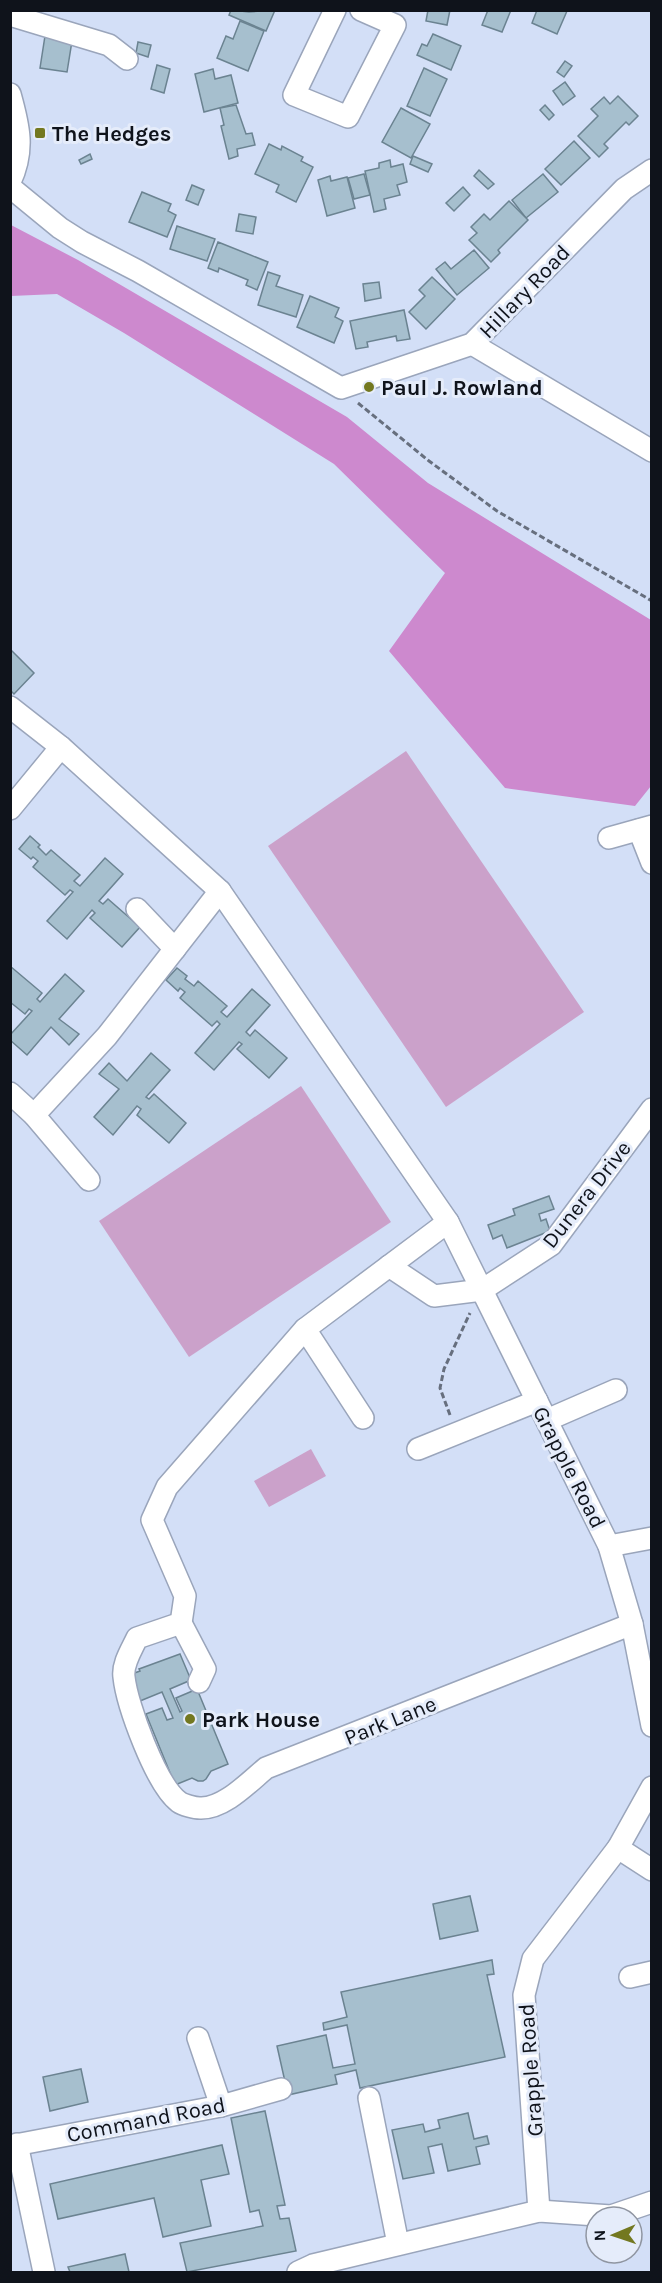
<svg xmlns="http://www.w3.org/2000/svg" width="662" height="2283" font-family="Karla,sans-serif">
<rect width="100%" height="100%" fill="#d3dff7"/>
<!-- green -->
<g fill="#cba1ca">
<path d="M406 751 584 1012 446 1107 268 846Z"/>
<path d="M301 1086 391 1222 189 1357 99 1221Z"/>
<path d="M311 1449 326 1476 269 1507 254 1481Z"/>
</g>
<!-- forest -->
<path fill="#cd89ce" d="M11 225 78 260 347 417 428 483 651 620V786L635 806 505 788 389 651 445 573 334 464 124 333 57 294 11 296Z"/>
<!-- building -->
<g fill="#a6bfce" stroke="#6b8391" stroke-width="1.5">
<path d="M231 10 249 12 275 10 266 31 229 15Z"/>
<path d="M428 10H450L447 25 426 21Z"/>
<path d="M488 10H511L502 32 482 25Z"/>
<path d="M537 10 567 11 557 34 532 23Z"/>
<path d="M240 21 264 31 248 71 217 58 226 36 233 39Z"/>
<path d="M433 34 461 46 451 70 417 55 422 44 427 46Z"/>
<path d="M45 36 72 41 67 72 40 68Z"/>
<path d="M138 42 151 45 148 57 136 53Z"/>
<path d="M565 61 572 66 564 77 557 72Z"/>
<path d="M157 65 170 69 164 93 151 89Z"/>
<path d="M424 68 447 79 430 116 407 106Z"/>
<path d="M213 69 215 79 231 75 238 103 204 112 195 74Z"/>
<path d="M565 82 575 96 563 105 553 91Z"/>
<path d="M618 96 638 116 629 125 626 122 604 144 608 148 599 157 578 136 598 116 591 109 604 97 610 104Z"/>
<path d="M236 105 246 134 252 133 255 145 237 149 238 156 229 159 221 126 224 125 220 108Z"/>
<path d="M545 105 554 115 549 120 540 110Z"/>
<path d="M401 108 430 124 411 158 382 142Z"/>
<path d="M574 141 590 158 561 185 545 169Z"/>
<path d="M269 144 281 150 282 146 303 157 301 161 313 167 296 202 276 192 279 185 255 174Z"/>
<path d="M90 154 92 159 81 164 79 160Z"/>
<path d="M413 156 432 164 428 172 410 164Z"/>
<path d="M390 160 391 167 403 164 407 182 397 185 400 195 384 199 386 209 374 212 365 171 379 168V163Z"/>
<path d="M479 170 494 184 488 189 474 176Z"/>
<path d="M364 174 370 195 354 199 348 178Z"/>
<path d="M543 174 558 192 526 218 512 200Z"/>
<path d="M330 176 331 181 347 177 355 208 327 216 318 180Z"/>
<path d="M192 185 204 190 198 205 186 200Z"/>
<path d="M463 187 470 195 454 211 446 203Z"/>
<path d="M142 192 171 204 168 211 176 215 167 237 129 222Z"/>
<path d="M509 201 528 220 498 250 500 253 491 262 469 240 477 233 471 227 484 214 490 220Z"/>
<path d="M239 214 256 217 253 234 236 231Z"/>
<path d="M177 226 215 239 207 261 170 249Z"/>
<path d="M218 242 268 262 257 290 246 285 248 280 219 268 218 272 208 268Z"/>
<path d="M474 250 489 268 457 295 436 269 445 262 451 269Z"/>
<path d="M268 272 280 276 276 286 303 295 296 317 258 305Z"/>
<path d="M432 277 455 299 426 329 409 312 425 296 419 290Z"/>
<path d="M379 282 381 298 365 301 363 284Z"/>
<path d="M310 296 339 308 335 317 343 321 334 343 297 327Z"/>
<path d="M404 310 410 339 397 341 396 336 367 342 368 347 356 349 350 321Z"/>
<path d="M10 649 34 673 14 694 10 690Z"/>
<path d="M30 836 40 845 38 847 46 855 51 850 80 875 74 881 80 886 105 858 123 874 99 901 103 904 108 899 140 927 122 947 90 918 95 913 92 910 67 939 47 921 73 892 70 890 65 895 33 867 38 861 33 857 31 859 19 849Z"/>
<path d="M10 966 42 993 37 999 40 1002 65 974 84 991 59 1019 79 1034 69 1045 51 1027 27 1055 10 1040V1035L32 1011 29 1009 25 1014 10 1002Z"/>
<path d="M177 968 187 976 185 979 194 986 198 981 227 1006 221 1012 227 1017 252 989 270 1005 246 1032 250 1036 255 1030 287 1058 269 1078 237 1049 242 1044 239 1042 214 1070 195 1053 220 1024 217 1021 212 1026 180 998 185 992 180 988 178 991 166 980Z"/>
<path d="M151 1053 170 1070 146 1097 149 1099 154 1094 186 1123 169 1143 137 1115 141 1109 137 1106 113 1135 94 1117 119 1089 99 1074 109 1063 127 1081Z"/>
<path d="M549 1196 554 1209 539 1214 541 1221 546 1219 550 1231 507 1248 502 1235 493 1239 488 1225 515 1215 513 1209Z"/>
<path d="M180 1654 191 1680 170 1689 180 1712 182 1711 176 1698 197 1689 228 1764 211 1771 206 1779 203 1781H198L192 1778 175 1785 146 1714 162 1708 167 1720 173 1718 162 1692 140 1701 129 1675 140 1671 139 1669Z"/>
<path d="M470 1896 478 1931 440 1939 433 1904Z"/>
<path d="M492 1960 494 1974 487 1975 505 2057 360 2088 356 2070 335 2075 337 2084 288 2095 277 2046 326 2035 333 2068 355 2064 347 2025 324 2030 323 2023 347 2017 341 1992Z"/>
<path d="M81 2069 88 2102 50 2111 43 2077Z"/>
<path d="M265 2111 285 2205 277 2206 280 2219 289 2218 296 2251 187 2272 180 2243 263 2226 259 2210 250 2212 231 2118Z"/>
<path d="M468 2113 474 2139 487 2136 489 2144 476 2147 480 2164 448 2171 442 2144 428 2147 434 2173 403 2179 392 2130 423 2124 425 2132 440 2128 438 2120Z"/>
<path d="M222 2145 229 2174 201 2180 211 2226 163 2237 154 2198 58 2219 50 2184Z"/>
<path d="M125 2254 129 2272H70L68 2267Z"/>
</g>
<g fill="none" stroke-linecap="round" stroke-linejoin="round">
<defs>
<g id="minor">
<path d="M335 10 294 95 348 117 395 25 361 10"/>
<path d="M13 16 109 45 127 59"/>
<path d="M10 94C19 126 25 150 10 182"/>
<path d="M10 187 60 228 82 242 138 271 341 388 472 344 624 189 652 170"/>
<path d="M472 344 652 451"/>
<path d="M10 707 61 747 220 891 448 1222 609 1546 632 1624 652 1726"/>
<path d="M10 809 61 747"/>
<path d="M639 830 652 863"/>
<path d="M609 838 652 826"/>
<path d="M137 909 175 949"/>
<path d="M10 1093 34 1115 89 1180"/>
<path d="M34 1115 107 1036 220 891"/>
<path d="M448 1222 305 1329 167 1487 152 1520 185 1596 181 1623 137 1638C132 1649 122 1664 124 1677 127 1705 156 1785 179 1802 183 1805 195 1808 200 1808 224 1809 249 1782 266 1768L632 1624"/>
<path d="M389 1266 434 1296 482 1290 551 1245 652 1109"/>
<path d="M305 1329 363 1418"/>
<path d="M547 1420 616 1390"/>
<path d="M418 1449 537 1401"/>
<path d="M609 1546 652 1538"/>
<path d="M181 1623 205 1669 199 1682"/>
<path d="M618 1848 652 1870"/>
<path d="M630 1977 652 1972"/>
<path d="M198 2038 221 2106"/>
<path d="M369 2098 398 2244"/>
<path d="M17 2144 44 2272"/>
<path d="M10 2146 221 2106 281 2089"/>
<path d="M539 2211 524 1995 533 1959 618 1848 652 1787"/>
<path d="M298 2272 313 2265 539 2211 611 2216 652 2202"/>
</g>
</defs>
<!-- minor casing -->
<use href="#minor" stroke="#9aa5bb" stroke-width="24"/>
<!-- path -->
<g stroke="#676f7e" stroke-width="3" stroke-dasharray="6 3" stroke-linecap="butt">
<path d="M358 403 429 461 497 511 652 601"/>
<path d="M450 1415 440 1388 444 1369 470 1313"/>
</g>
<!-- minor -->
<use href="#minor" stroke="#fff" stroke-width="21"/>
</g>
<!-- markers -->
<g fill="#737820" stroke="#e5ecfa" stroke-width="2">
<rect x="34" y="127" width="12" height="12" rx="3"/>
<circle cx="369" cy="387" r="6"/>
<circle cx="190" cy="1719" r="6"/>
</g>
<g text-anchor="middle" stroke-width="6" stroke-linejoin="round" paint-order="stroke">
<!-- poi labels -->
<g font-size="22" font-weight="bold" fill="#0f131b" stroke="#e5ecfa" text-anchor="start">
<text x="52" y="141">The Hedges</text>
<text x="381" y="395">Paul J. Rowland</text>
<text x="202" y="1727">Park House</text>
</g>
<!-- street labels -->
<g font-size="22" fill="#0f131b" stroke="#e5ecfa">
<text transform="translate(524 291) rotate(-46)" y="8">Hillary Road</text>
<text transform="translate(586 1194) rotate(-52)" y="8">Dunera Drive</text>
<text transform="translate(570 1467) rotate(63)" y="8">Grapple Road</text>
<text transform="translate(390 1720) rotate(-22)" y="8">Park Lane</text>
<text transform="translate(530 2070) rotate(-94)" y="8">Grapple Road</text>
<text transform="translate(146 2119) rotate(-11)" y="8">Command Road</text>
</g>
</g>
<!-- border -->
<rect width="662" height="2283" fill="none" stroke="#0f131b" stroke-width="24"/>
<!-- north arrow -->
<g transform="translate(614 2235) rotate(268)"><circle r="28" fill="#e5ecfa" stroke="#8f95a1" stroke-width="1.5"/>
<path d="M0-4.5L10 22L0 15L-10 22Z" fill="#737820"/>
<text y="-9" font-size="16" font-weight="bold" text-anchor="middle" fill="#0f131b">N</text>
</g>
</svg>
